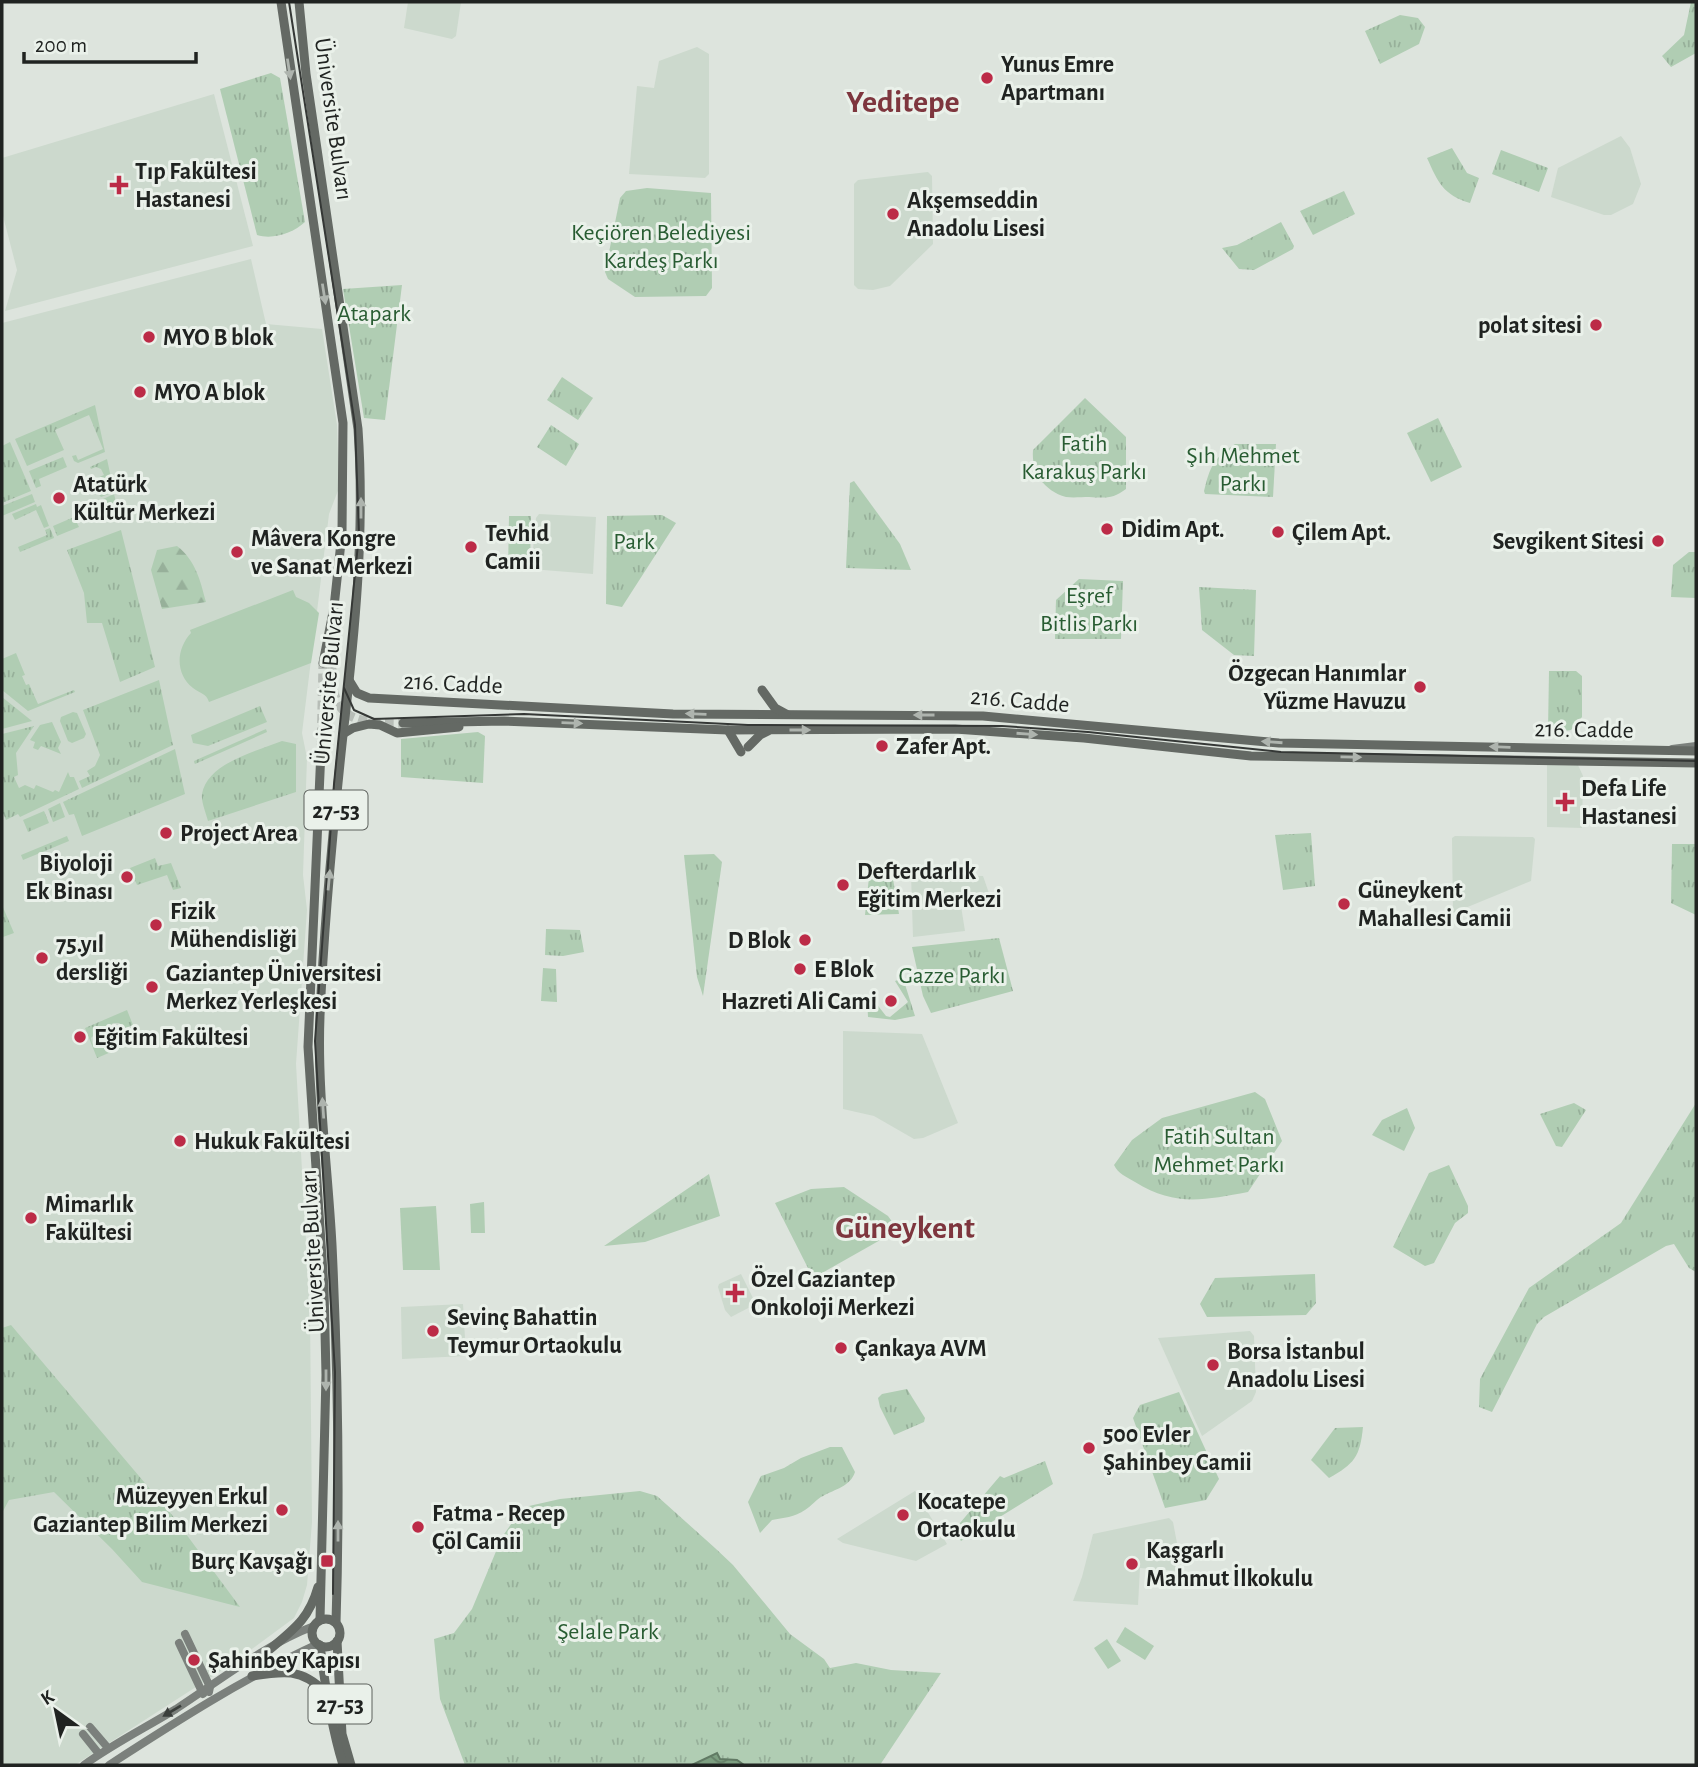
<svg xmlns="http://www.w3.org/2000/svg" width="1698" height="1767" font-family="'Alegreya Sans',sans-serif">
<defs>
<pattern id="grass-tufts" width="24" height="20" patternUnits="userSpaceOnUse" patternTransform="scale(1.75)"><rect width="24" height="20" fill="#b0cdb3"/><path d="M3 7l-1-3M5 7V3M7 7l1-3M15 17l-1-3M17 17v-4M19 17l1-3" fill="none" stroke="#97b09a"/></pattern>
<pattern id="forest-firs" width="22" height="20" patternUnits="userSpaceOnUse" patternTransform="scale(1.75)"><rect width="22" height="20" fill="#b0cdb3"/><path d="M5 1l3.5 6h-7zM16 11l3.5 6h-7z" fill="#97b09a"/></pattern>
<pattern id="water-waves" width="16" height="10" patternUnits="userSpaceOnUse" patternTransform="scale(1.75)"><rect width="16" height="10" fill="#7d9f81"/><path d="M0 5q4-4 8 0t8 0" fill="none" stroke="#668169"/></pattern>
</defs>
<rect width="100%" height="100%" fill="#dde4dd"/>
<!-- built -->
<g fill="#ccd9cd">
<path d="M408 2H461L456 36 452 39 404 28Z"/>
<path d="M697 47 709 54V174L705 178 629 174 637 86 654 88 659 61Z"/>
<path d="M214 94 253 246 5 311 17 270 2 212V158Z"/>
<path d="M1621 136 1630 148 1641 184 1633 204 1611 215H1604L1551 197 1558 168Z"/>
<path d="M928 172 932 176 933 244 890 286 873 290 858 289 854 285V184L858 180Z"/>
<path d="M251 259 266 324 322 329 337 425 339 488 329 514 302 733 307 758 303 875 307 910 296 1064 310 1312 312 1522 307 1585 302 1602 294 1618 230 1665 75 1765H2V323Z"/>
<path d="M539 514 596 517 593 574 531 569 536 518Z"/>
<path d="M1547 764 1578 765 1583 776 1582 828 1547 827Z"/>
<path d="M1455 836 1533 837 1535 839 1531 881 1453 913 1452 838Z"/>
<path d="M911 874 983 876 991 899 960 900 965 931 913 937Z"/>
<path d="M843 1031 922 1034 958 1123 923 1138 914 1139 874 1116 843 1109Z"/>
<path d="M741 1274 756 1304 731 1317 725 1310 718 1287 719 1284Z"/>
<path d="M463 1304 466 1356 402 1359 401 1307Z"/>
<path d="M1250 1331 1254 1336 1256 1392 1252 1401 1202 1436 1158 1338Z"/>
<path d="M915 1491 947 1544 916 1561 843 1543 837 1539Z"/>
<path d="M1169 1518 1173 1522 1180 1559 1178 1571 1140 1568 1138 1605 1073 1601 1082 1577 1093 1534Z"/>
</g>
<!-- grass -->
<g fill="url(#grass-tufts)">
<path d="M1691 2H1696V53L1671 67 1662 56 1684 35Z"/>
<path d="M1400 15 1418 18 1425 27 1419 44 1380 64 1365 31Z"/>
<path d="M271 73 280 78 305 222C293 233 273 240 257 235L220 89Z"/>
<path d="M1452 148 1467 173 1479 178 1470 203C1443 195 1438 182 1427 158Z"/>
<path d="M1501 150 1548 168 1539 192 1492 174Z"/>
<path d="M647 188 711 193 712 288 706 296 635 297 608 279 605 272 620 198 626 191Z"/>
<path d="M1344 191 1355 214 1313 235 1300 211Z"/>
<path d="M1281 222 1294 246 1293 249 1254 270 1239 269 1222 248 1237 245Z"/>
<path d="M402 285 385 420 364 418 343 289Z"/>
<path d="M562 377 593 398 578 420 547 400Z"/>
<path d="M1085 398 1126 437V489C1113 499 1105 498 1089 497 1082 497 1073 498 1066 497 1044 491 1031 472 1033 450Z"/>
<path d="M95 405 105 452 78 463 74 461 72 456 76 455 78 460 103 449 89 415 55 430 64 450 27 466 15 439Z"/>
<path d="M1438 418 1462 467 1431 482 1407 433Z"/>
<path d="M551 425 579 444 566 466 537 447Z"/>
<path d="M10 442 31 491 2 503V446Z"/>
<path d="M1235 444H1276L1273 497 1205 494 1204 491C1210 466 1214 458 1235 444Z"/>
<path d="M63 457 67 467 39 479 41 486 36 488 29 471Z"/>
<path d="M107 459 114 492 101 497 96 491 98 486 95 479 104 475 101 469 96 467 91 469 90 467Z"/>
<path d="M854 481 900 544 911 570 846 568 850 483Z"/>
<path d="M32 494 35 502 2 516V506Z"/>
<path d="M114 494 118 510 92 521 86 506 91 504 97 510 103 508 105 504 103 499Z"/>
<path d="M36 504 37 507 41 505 49 526 44 528 36 510 15 520 12 514Z"/>
<path d="M662 515 676 523 622 607 606 604 607 516Z"/>
<path d="M509 516H531L530 570H508Z"/>
<path d="M74 517 79 527 57 536 53 526Z"/>
<path d="M50 528 54 538 20 552 18 547 47 535 45 530Z"/>
<path d="M121 530 155 667 120 682 102 623H87L84 593 67 550Z"/>
<path d="M1689 552H1696V598L1671 597 1673 565Z"/>
<path d="M1079 579 1123 581 1121 639H1055L1056 600Z"/>
<path d="M1199 587 1256 590 1254 656 1234 655 1202 630Z"/>
<path d="M16 653 25 675 22 676 26 685 29 684 38 704 74 690 75 692 28 711 2 690V659Z"/>
<path d="M1549 671H1576L1582 676V717L1571 730 1552 733 1548 730Z"/>
<path d="M159 680 173 745 82 788 79 781 90 776 87 771 95 766 100 755 83 710Z"/>
<path d="M2 697 32 721 2 729Z"/>
<path d="M260 706 267 722 208 746 193 743 191 735Z"/>
<path d="M73 712 77 713 86 734 84 738 72 743 68 741 60 721 61 717Z"/>
<path d="M52 722 61 742 58 748 61 754 41 746 38 750 33 748 35 742 30 740 40 725Z"/>
<path d="M34 726 16 753 18 775 14 777 19 788 25 785 34 789 36 785 53 792 55 790 59 792 68 772 70 777H74L79 789 20 817 18 814 6 820 2 811V734Z"/>
<path d="M266 729 267 732 195 764 194 761Z"/>
<path d="M478 732 485 736 483 783 401 777V739Z"/>
<path d="M282 741 296 744V792L208 821C206 813 201 802 202 794 207 763 257 751 282 741Z"/>
<path d="M175 749 185 794 82 836 74 814 69 815 63 802Z"/>
<path d="M60 803 65 817 53 822 48 809Z"/>
<path d="M44 811 49 823 28 832 23 820Z"/>
<path d="M1311 833 1315 886 1283 890 1275 835Z"/>
<path d="M67 836 69 841 23 860 21 855Z"/>
<path d="M1672 844H1695L1696 847V915L1671 903Z"/>
<path d="M714 854 722 862 703 996 697 977 684 855Z"/>
<path d="M155 858 158 866 171 863 181 888 173 890 167 875 137 885 130 868Z"/>
<path d="M869 877 893 879 899 914 865 915Z"/>
<path d="M2 905 14 933 3 937 2 933Z"/>
<path d="M546 929 580 930 584 952 563 956 545 955Z"/>
<path d="M999 938 1013 991 931 1013 923 996 912 947Z"/>
<path d="M543 968 556 969 557 1002 541 1001Z"/>
<path d="M903 978 915 1016 895 1020 868 1017 867 998H872L886 1016 890 1017 908 1002 895 981Z"/>
<path d="M127 1010 133 1025 125 1028 119 1023H113L109 1028 108 1035 104 1037 95 1034 91 1038 92 1043 96 1047 104 1043V1038L108 1036 114 1041H120L125 1036 126 1029 134 1026 139 1040 97 1058 85 1028Z"/>
<path d="M1255 1092 1265 1099 1282 1141 1248 1192C1204 1200 1175 1207 1135 1182 1127 1177 1118 1174 1114 1165L1132 1140 1162 1118Z"/>
<path d="M1574 1103 1586 1110 1562 1147 1556 1146 1540 1114Z"/>
<path d="M1696 1103V1272L1689 1268 1674 1244 1666 1246 1544 1317 1537 1324 1492 1412 1479 1407 1480 1379 1529 1288 1621 1223Z"/>
<path d="M1407 1108 1415 1128 1404 1151 1372 1135 1382 1120Z"/>
<path d="M1449 1165 1468 1206V1213L1455 1223 1434 1263 1425 1266 1393 1247 1429 1173Z"/>
<path d="M709 1174 720 1216 645 1242 604 1246Z"/>
<path d="M844 1187 888 1216 898 1230 822 1273 810 1272 775 1203 811 1189Z"/>
<path d="M1315 1274 1316 1303 1306 1315 1207 1317 1200 1304 1215 1278Z"/>
<path d="M11 1325 172 1515 240 1607 142 1582 112 1549 54 1492 9 1500 2 1513V1328Z"/>
<path d="M907 1389 925 1418 924 1422 894 1435 880 1407 878 1398 882 1394Z"/>
<path d="M1179 1392 1219 1479 1206 1500 1165 1508 1133 1418 1140 1405Z"/>
<path d="M1363 1427C1360 1457 1354 1464 1329 1478L1311 1460 1335 1428Z"/>
<path d="M830 1447H842L855 1472C850 1487 835 1489 823 1496 816 1499 812 1506 805 1510 795 1517 783 1518 772 1520L760 1533 748 1502 761 1476 784 1468 801 1458Z"/>
<path d="M1045 1461 1053 1484 961 1541 954 1530 1000 1476 1004 1478Z"/>
<path d="M640 1491 657 1496 715 1548 733 1565 790 1634 824 1659 830 1668 856 1663 891 1670 941 1673 880 1765H465L440 1699 434 1639 454 1633 472 1609 502 1537 519 1513 529 1506 560 1499Z"/>
</g>
<!-- forest -->
<path fill="url(#forest-firs)" d="M177 546C196 561 200 580 206 602L162 609 151 570 157 550Z"/>
<!-- pitch -->
<g fill="#b0cdb3">
<path d="M293 590 296 597 309 603 319 613 311 663 209 702C206 693 201 694 193 688 175 674 176 649 191 633L190 630Z"/>
<path d="M1222 1120 1230 1143 1206 1153 1199 1127Z"/>
<path d="M484 1202 485 1233H471L470 1204Z"/>
<path d="M436 1206 440 1270H403L400 1208Z"/>
<path d="M1125 1627 1154 1646 1145 1660 1116 1642Z"/>
<path d="M1107 1639 1121 1661 1108 1669 1094 1648Z"/>
</g>
<!-- water -->
<path fill="url(#water-waves)" stroke="#617a64" stroke-width="2" d="M717 1753 720 1759 737 1760 744 1765H692Z"/>
<g fill="none" stroke-linecap="round" stroke-linejoin="round">
<!-- primary-tunnel -->
<g stroke="#b7bdb7" stroke-width="9" stroke-dasharray="9 4.5" stroke-linecap="butt">
<path d="M332 663C330 720 353 723 403 723"/>
<path d="M321 750 323 663"/>
</g>
<!-- secondary -->
<g stroke="#7b807c" stroke-width="8">
<path d="M1672 749 1696 746"/>
<path d="M185 1634 210 1687 209 1692"/>
<path d="M179 1643 203 1694"/>
<path d="M90 1727 108 1748"/>
<path d="M83 1734 99 1754"/>
<path d="M84 1765C113 1744 145 1728 176 1709 219 1681 266 1644 314 1626"/>
<path d="M109 1765C177 1721 244 1678 318 1644"/>
</g>
<!-- primary -->
<g stroke="#646964" stroke-width="9">
<path d="M281 2 343 423 342 533 334 607 323 663"/>
<path d="M299 2 306 74 358 429C365 531 355 633 343 735 333 828 324 922 320 1016 317 1092 328 1169 332 1245 338 1371 340 1497 336 1623"/>
<path d="M332 663 333 633"/>
<path d="M349 680 357 693 369 698 673 714 983 716 1279 743 1696 751"/>
<path d="M762 690 775 708 786 714"/>
<path d="M403 723 504 721 728 730 955 729 1084 738 1251 756 1696 763"/>
<path d="M728 730 741 752"/>
<path d="M343 734 353 728 369 724 380 725 397 733 459 727"/>
<path d="M748 747 760 735 768 731"/>
<circle cx="326" cy="1633" r="14"/>
<path d="M320 1620 326 1375 324 1288 308 1047 321 750"/>
<path d="M337 1641 342 1734 351 1765"/>
<path d="M320 1645C325 1686 331 1726 343 1765"/>
<path d="M269 1650C294 1629 309 1619 318 1587"/>
<path d="M252 1676C283 1671 302 1668 325 1692"/>
</g>
<!-- tram -->
<g stroke="#353836" stroke-width="2">
<path d="M289 2 355 425 359 534 334 784 315 1041 335 1372 333 1594"/>
<path d="M344 688 354 710 374 719 524 714 748 725 1002 726 1088 732 1281 752 1696 761"/>
</g>
</g>
<!-- one-way arrows -->
<defs><path id="oneway-solid" d="M-6-.8H1V-3.2L6.5 0L1 3.2V.8H-6Z" transform="scale(1.75)"/></defs>
<g fill="#aeb4ae">
<use href="#oneway-solid" transform="translate(289 69) rotate(81)"/>
<use href="#oneway-solid" transform="translate(324 294) rotate(81)"/>
<use href="#oneway-solid" transform="translate(361 508) rotate(-90)"/>
<use href="#oneway-solid" transform="translate(696 714) rotate(-178)"/>
<use href="#oneway-solid" transform="translate(924 715) rotate(180)"/>
<use href="#oneway-solid" transform="translate(572 723) rotate(2)"/>
<use href="#oneway-solid" transform="translate(800 730)"/>
<use href="#oneway-solid" transform="translate(1027 734) rotate(4)"/>
<use href="#oneway-solid" transform="translate(1272 742) rotate(-176)"/>
<use href="#oneway-solid" transform="translate(1500 747) rotate(-178)"/>
<use href="#oneway-solid" transform="translate(1351 757) rotate(1)"/>
<use href="#oneway-solid" transform="translate(329 880) rotate(-85)"/>
<use href="#oneway-solid" transform="translate(323 1108) rotate(-94)"/>
<use href="#oneway-solid" transform="translate(326 1380) rotate(90)"/>
<use href="#oneway-solid" transform="translate(338 1531) rotate(-90)"/>
</g>
<use fill="#3b3f3c" href="#oneway-solid" transform="translate(172 1711) rotate(149)"/>
<!-- markers -->
<g fill="#bc2b47" stroke="#eaf1ea" stroke-width="2.5">
<circle cx="987" cy="78" r="7"/>
<path d="M115.5 174.5h7v7h7v7h-7v7h-7v-7h-7v-7h7z"/>
<circle cx="893" cy="214" r="7"/>
<circle cx="1596" cy="325" r="7"/>
<circle cx="149" cy="337" r="7"/>
<circle cx="140" cy="392" r="7"/>
<circle cx="59" cy="498" r="7"/>
<circle cx="1107" cy="529" r="7"/>
<circle cx="1278" cy="532" r="7"/>
<circle cx="1658" cy="541" r="7"/>
<circle cx="471" cy="547" r="7"/>
<circle cx="237" cy="552" r="7"/>
<circle cx="1420" cy="687" r="7"/>
<circle cx="882" cy="746" r="7"/>
<path d="M1561.5 791.5h7v7h7v7h-7v7h-7v-7h-7v-7h7z"/>
<circle cx="166" cy="833" r="7"/>
<circle cx="127" cy="877" r="7"/>
<circle cx="843" cy="885" r="7"/>
<circle cx="1344" cy="904" r="7"/>
<circle cx="156" cy="925" r="7"/>
<circle cx="805" cy="940" r="7"/>
<circle cx="42" cy="958" r="7"/>
<circle cx="800" cy="969" r="7"/>
<circle cx="152" cy="987" r="7"/>
<circle cx="891" cy="1001" r="7"/>
<circle cx="80" cy="1037" r="7"/>
<circle cx="180" cy="1141" r="7"/>
<circle cx="31" cy="1218" r="7"/>
<path d="M731.5 1282.5h7v7h7v7h-7v7h-7v-7h-7v-7h7z"/>
<circle cx="433" cy="1331" r="7"/>
<circle cx="841" cy="1348" r="7"/>
<circle cx="1213" cy="1365" r="7"/>
<circle cx="1089" cy="1448" r="7"/>
<circle cx="282" cy="1510" r="7"/>
<circle cx="903" cy="1515" r="7"/>
<circle cx="418" cy="1527" r="7"/>
<rect x="320" y="1554" width="14" height="14" rx="3.5"/>
<circle cx="1132" cy="1564" r="7"/>
<circle cx="194" cy="1660" r="7"/>
</g>
<g text-anchor="middle" stroke-width="6" stroke-linejoin="round" paint-order="stroke">
<!-- shield labels -->
<g fill="#eaf1ea" stroke="#5d615d" stroke-width="2">
<rect x="304.5" y="790.5" width="63" height="39" rx="5"/>
<rect x="308.5" y="1684.5" width="63" height="39" rx="5"/>
</g>
<g font-size="23" font-weight="bold" fill="#202321">
<text x="336" y="818">27-53</text>
<text x="340" y="1712">27-53</text>
</g>
<!-- poi labels -->
<g font-size="24" font-weight="bold" fill="#202321" stroke="#eaf1ea" text-anchor="start">
<text x="1001" y="72">Yunus Emre<tspan x="1001" dy="28">Apartmanı</tspan></text>
<text x="135" y="179">Tıp Fakültesi<tspan x="135" dy="28">Hastanesi</tspan></text>
<text x="907" y="208">Akşemseddin<tspan x="907" dy="28">Anadolu Lisesi</tspan></text>
<text x="1582" y="333" text-anchor="end">polat sitesi</text>
<text x="163" y="345">MYO B blok</text>
<text x="154" y="400">MYO A blok</text>
<text x="73" y="492">Atatürk<tspan x="73" dy="28">Kültür Merkezi</tspan></text>
<text x="1121" y="537">Didim Apt.</text>
<text x="1292" y="540">Çilem Apt.</text>
<text x="485" y="541">Tevhid<tspan x="485" dy="28">Camii</tspan></text>
<text x="251" y="546">Mâvera Kongre<tspan x="251" dy="28">ve Sanat Merkezi</tspan></text>
<text x="1644" y="549" text-anchor="end">Sevgikent Sitesi</text>
<text x="1406" y="681" text-anchor="end">Özgecan Hanımlar<tspan x="1406" dy="28">Yüzme Havuzu</tspan></text>
<text x="896" y="754">Zafer Apt.</text>
<text x="1581" y="796">Defa Life<tspan x="1581" dy="28">Hastanesi</tspan></text>
<text x="180" y="841">Project Area</text>
<text x="113" y="871" text-anchor="end">Biyoloji<tspan x="113" dy="28">Ek Binası</tspan></text>
<text x="857" y="879">Defterdarlık<tspan x="857" dy="28">Eğitim Merkezi</tspan></text>
<text x="1358" y="898">Güneykent<tspan x="1358" dy="28">Mahallesi Camii</tspan></text>
<text x="170" y="919">Fizik<tspan x="170" dy="28">Mühendisliği</tspan></text>
<text x="791" y="948" text-anchor="end">D Blok</text>
<text x="56" y="952">75.yıl<tspan x="56" dy="28">dersliği</tspan></text>
<text x="814" y="977">E Blok</text>
<text x="166" y="981">Gaziantep Üniversitesi<tspan x="166" dy="28">Merkez Yerleşkesi</tspan></text>
<text x="877" y="1009" text-anchor="end">Hazreti Ali Cami</text>
<text x="94" y="1045">Eğitim Fakültesi</text>
<text x="194" y="1149">Hukuk Fakültesi</text>
<text x="45" y="1212">Mimarlık<tspan x="45" dy="28">Fakültesi</tspan></text>
<text x="751" y="1287">Özel Gaziantep<tspan x="751" dy="28">Onkoloji Merkezi</tspan></text>
<text x="447" y="1325">Sevinç Bahattin<tspan x="447" dy="28">Teymur Ortaokulu</tspan></text>
<text x="855" y="1356">Çankaya AVM</text>
<text x="1227" y="1359">Borsa İstanbul<tspan x="1227" dy="28">Anadolu Lisesi</tspan></text>
<text x="1103" y="1442">500 Evler<tspan x="1103" dy="28">Şahinbey Camii</tspan></text>
<text x="268" y="1504" text-anchor="end">Müzeyyen Erkul<tspan x="268" dy="28">Gaziantep Bilim Merkezi</tspan></text>
<text x="917" y="1509">Kocatepe<tspan x="917" dy="28">Ortaokulu</tspan></text>
<text x="432" y="1521">Fatma - Recep<tspan x="432" dy="28">Çöl Camii</tspan></text>
<text x="1146" y="1558">Kaşgarlı<tspan x="1146" dy="28">Mahmut İlkokulu</tspan></text>
<text x="313" y="1569" text-anchor="end">Burç Kavşağı</text>
<text x="208" y="1668">Şahinbey Kapısı</text>
</g>
<!-- street labels -->
<g font-size="24" fill="#202321" stroke="#eaf1ea">
<text transform="translate(334 119) rotate(82)" y="8">Üniversite Bulvarı</text>
<text transform="translate(328 683) rotate(-85)" y="8">Üniversite Bulvarı</text>
<text transform="translate(453 683) rotate(3)" y="8">216. Cadde</text>
<text transform="translate(1020 700) rotate(5)" y="8">216. Cadde</text>
<text transform="translate(1584 729) rotate(1)" y="8">216. Cadde</text>
<text transform="translate(312 1251) rotate(-93)" y="8">Üniversite Bulvarı</text>
</g>
<!-- park labels -->
<g font-size="24" fill="#285c32" stroke="#eaf1ea">
<text x="661" y="240">Keçiören Belediyesi<tspan x="661" dy="28">Kardeş Parkı</tspan></text>
<text x="374" y="321">Atapark</text>
<text x="1084" y="451">Fatih<tspan x="1084" dy="28">Karakuş Parkı</tspan></text>
<text x="1243" y="463">Şıh Mehmet<tspan x="1243" dy="28">Parkı</tspan></text>
<text x="634" y="549">Park</text>
<text x="1089" y="603">Eşref<tspan x="1089" dy="28">Bitlis Parkı</tspan></text>
<text x="952" y="983">Gazze Parkı</text>
<text x="1219" y="1144">Fatih Sultan<tspan x="1219" dy="28">Mehmet Parkı</tspan></text>
<text x="608" y="1639">Şelale Park</text>
</g>
<!-- district labels -->
<g font-size="32" font-weight="bold" fill="#7e363e" stroke="#eaf1ea">
<text x="903" y="112">Yeditepe</text>
<text x="905" y="1238">Güneykent</text>
</g>
</g>
<!-- border -->
<rect width="1698" height="1767" fill="none" stroke="#202321" stroke-width="7"/>
<!-- north arrow -->
<g transform="translate(56 1711) rotate(327)" stroke="#eaf1ea" stroke-width="5" paint-order="stroke">
<path d="M0-5L12 26L0 18L-12 26Z" fill="#202321"/>
<text y="-10" font-size="19" font-weight="bold" text-anchor="middle" fill="#202321">K</text>
</g>
<!-- scale -->
<path d="M24 52v10h172v-10" fill="none" stroke="#202321" stroke-width="3.5"/>
<text x="35" y="52" font-size="21" fill="#202321" stroke="#eaf1ea" stroke-width="5" paint-order="stroke">200 m</text>
</svg>
